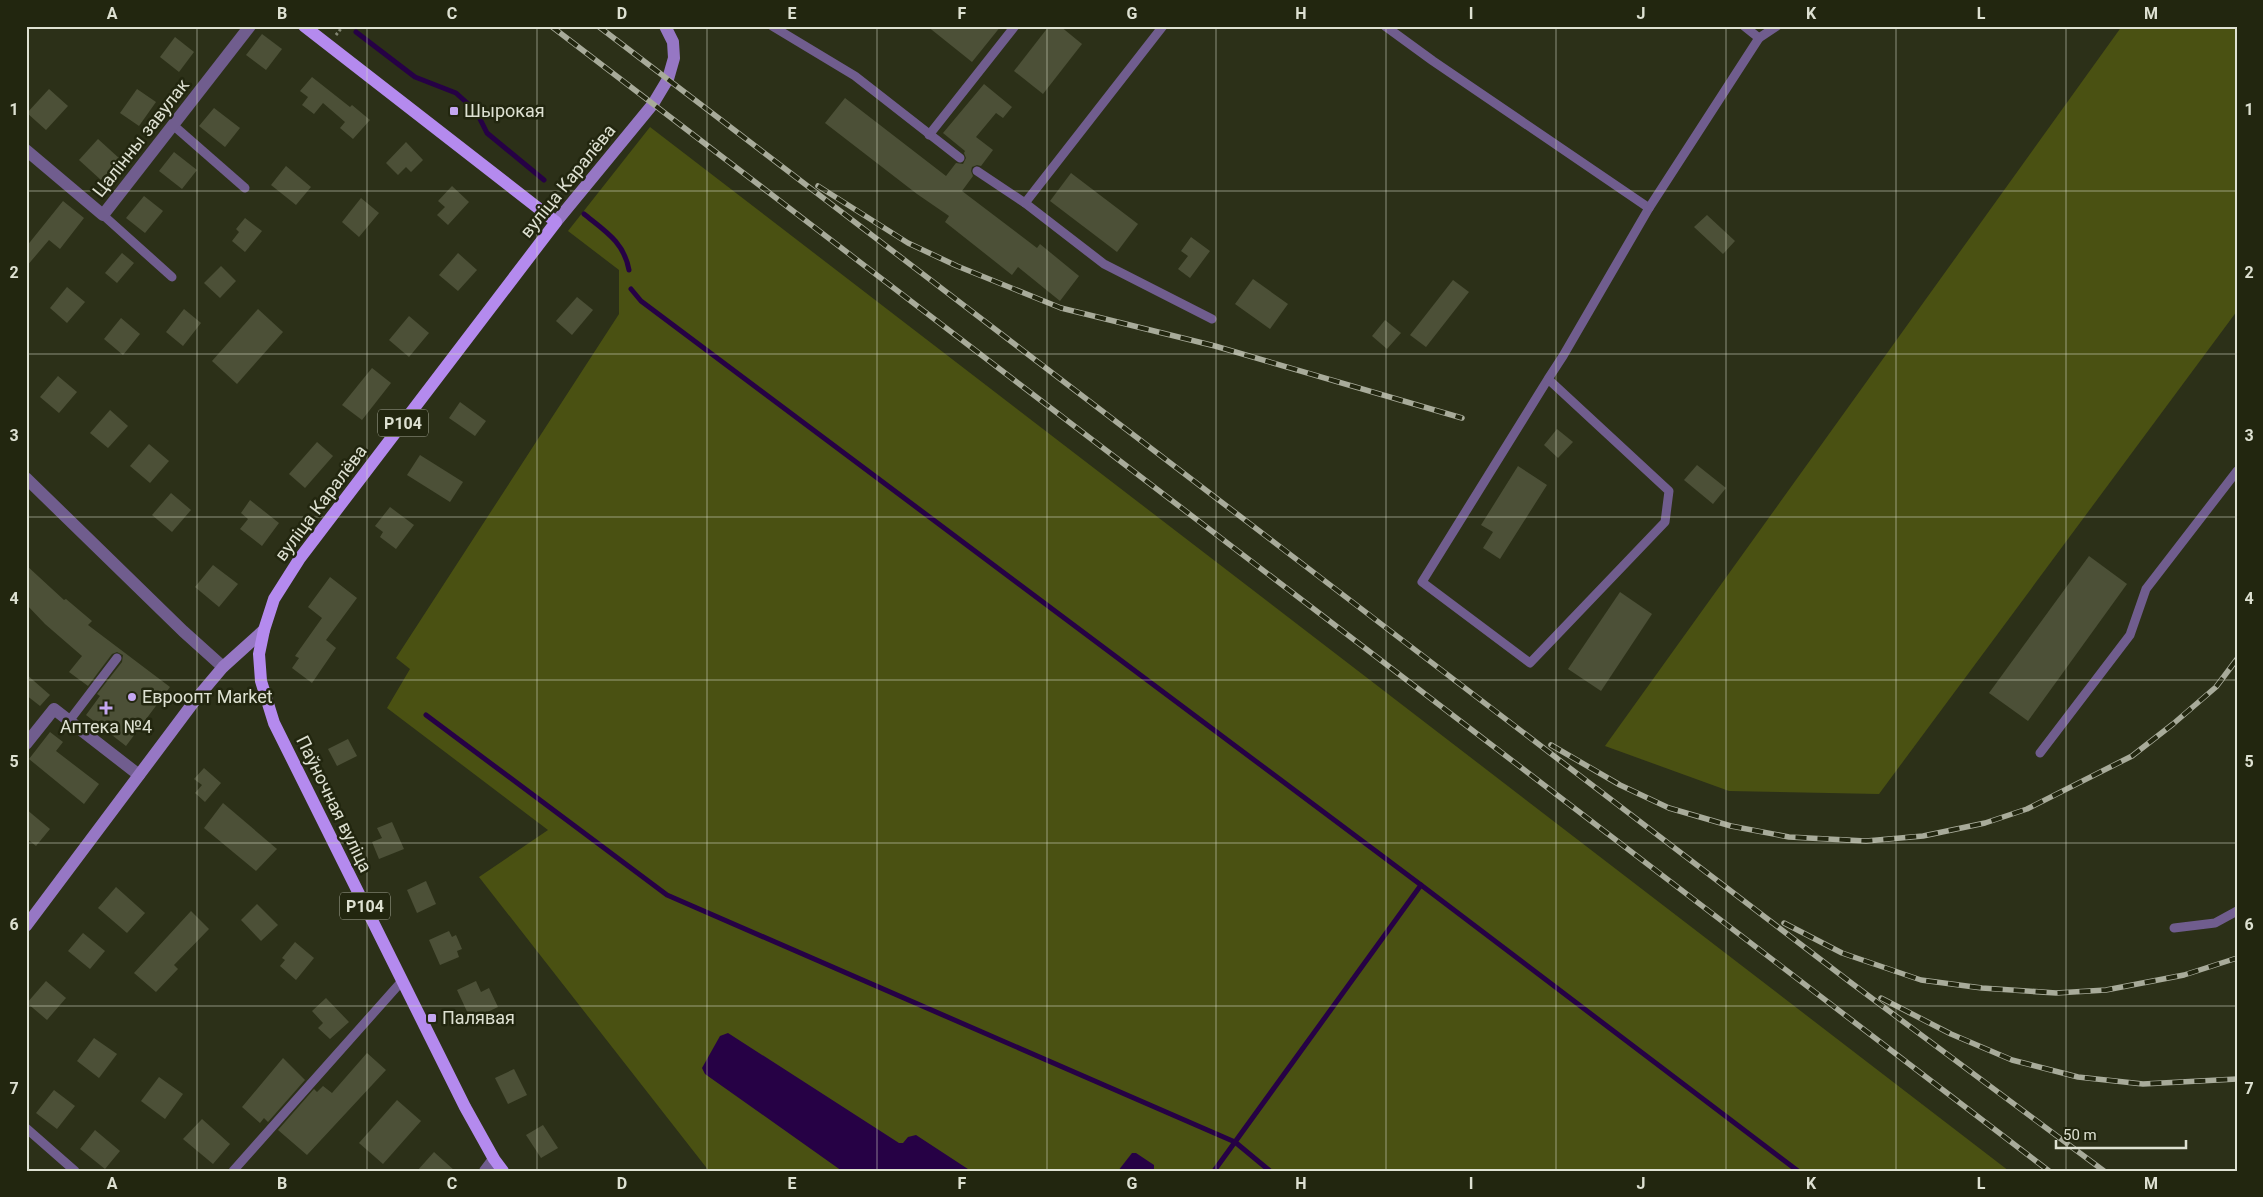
<svg xmlns="http://www.w3.org/2000/svg" width="2263" height="1197" font-family="Roboto,sans-serif">
<rect width="100%" height="100%" fill="#2c3018"/>
<!-- green -->
<g fill="#4a5112">
<path d="M2122 26H2237V311L1879 794 1729 791 1605 746Z"/>
<path d="M650 127 2009 1171H709L479 877 548 830 387 708 410 669 396 658 619 314V270L568 231Z"/>
</g>
<!-- water -->
<g fill="#260145">
<path d="M728 1033 899 1143H903L908 1137 916 1135 971 1171H842L705 1074 702 1068 720 1036Z"/>
<path d="M1132 1153H1136L1154 1165V1171H1118Z"/>
</g>
<g fill="none" stroke-linecap="round" stroke-linejoin="round">
<!-- stream -->
<g stroke="#260145" stroke-width="5">
<path d="M356 32 415 77 456 93 476 111 487 133 544 180"/>
<path d="M584 214C605 231 624 242 629 270"/>
<path d="M631 289 641 301 1421 885 1798 1171"/>
<path d="M426 715 667 895 1235 1142 1270 1171"/>
<path d="M1214 1171 1421 885"/>
</g>
</g>
<!-- building -->
<g fill="#4c5037">
<path d="M927 26H1001L972 62Z"/>
<path d="M1049 26H1060L1082 44 1043 94 1014 71Z"/>
<path d="M262 34 282 49 266 70 246 55Z"/>
<path d="M175 37 194 52 179 72 160 57Z"/>
<path d="M312 77 350 107 352 105 370 120 353 139 340 128 345 122 323 103 314 114 302 105 308 97 300 91Z"/>
<path d="M984 84 1012 107 1003 118 996 113 976 137 993 150 981 166 977 165 972 167 971 171 973 176 962 191 1037 248 1040 244 1079 276 1060 301 1018 267 1012 275 945 222 949 216 917 194 825 123 845 98 946 176 956 163 963 164 966 158 964 153 965 151 943 133Z"/>
<path d="M49 89 68 106 46 130 27 113Z"/>
<path d="M137 89 156 102 139 126 120 113Z"/>
<path d="M214 108 240 128 225 147 199 126Z"/>
<path d="M98 139 120 159 101 180 79 160Z"/>
<path d="M406 142 423 160 411 172 406 167 398 175 386 163Z"/>
<path d="M174 152 197 170 182 189 159 171Z"/>
<path d="M286 166 311 187 296 205 271 185Z"/>
<path d="M1071 173 1138 224 1117 252 1050 201Z"/>
<path d="M452 186 469 202 448 225 437 215 445 207 438 201Z"/>
<path d="M144 196 163 211 145 233 126 218Z"/>
<path d="M361 198 379 213 359 237 342 222Z"/>
<path d="M63 201 84 218 60 249 49 240 26 267V247Z"/>
<path d="M1707 215 1735 241 1723 254 1694 227Z"/>
<path d="M245 218 262 231 245 252 232 241 239 232 236 229Z"/>
<path d="M1191 237 1210 251 1190 278 1178 269 1188 256 1181 251Z"/>
<path d="M122 253 134 263 117 283 105 273Z"/>
<path d="M458 253 477 270 458 291 439 275Z"/>
<path d="M221 266 236 281 220 298 204 283Z"/>
<path d="M1253 279 1288 304 1270 329 1235 304Z"/>
<path d="M1453 280 1469 292 1426 347 1410 335Z"/>
<path d="M67 287 85 302 67 323 50 308Z"/>
<path d="M577 297 593 310 572 335 556 321Z"/>
<path d="M184 309 201 323 183 346 166 332Z"/>
<path d="M258 309 283 332 237 384 212 361Z"/>
<path d="M409 316 429 333 409 357 389 340Z"/>
<path d="M121 318 140 334 123 355 104 339Z"/>
<path d="M1385 320 1401 333 1387 349 1372 336Z"/>
<path d="M372 368 391 383 362 420 342 405Z"/>
<path d="M58 376 77 392 59 413 40 397Z"/>
<path d="M460 402 486 421 475 436 449 418Z"/>
<path d="M110 410 128 426 108 448 90 433Z"/>
<path d="M1557 429 1573 442 1558 458 1544 445Z"/>
<path d="M317 442 333 456 305 488 289 474Z"/>
<path d="M149 444 169 461 150 483 130 466Z"/>
<path d="M420 455 463 482 450 502 407 475Z"/>
<path d="M1697 465 1726 488 1713 504 1684 480Z"/>
<path d="M1518 466 1547 485 1500 559 1483 548 1493 532 1481 525Z"/>
<path d="M171 493 191 510 172 532 152 515Z"/>
<path d="M250 500 279 523 262 546 240 529 248 519 241 513Z"/>
<path d="M390 507 414 525 396 549 380 537 383 532 375 526Z"/>
<path d="M2089 556 2127 584 2028 721 1989 693Z"/>
<path d="M26 565 64 600 66 599 92 621 88 625 170 687 126 746 86 715 100 696 97 694 122 662 123 655 117 652 112 654 88 686 69 672 82 656 45 624 26 604Z"/>
<path d="M213 565 238 584 219 607 195 587Z"/>
<path d="M330 577 357 598 326 640 336 648 312 683 292 668 299 658 295 656 322 618 308 607Z"/>
<path d="M1620 592 1652 614 1601 691 1568 669Z"/>
<path d="M26 674 50 695 40 706 26 695Z"/>
<path d="M50 732 63 742 56 751 99 784 84 804 29 759Z"/>
<path d="M348 739 357 756 337 766 328 749Z"/>
<path d="M204 768 221 783 205 802 195 793 202 785 194 779Z"/>
<path d="M223 803 277 849 256 871 204 828Z"/>
<path d="M26 809 50 829 36 846 26 838Z"/>
<path d="M392 822 404 849 379 859 372 842 382 838 377 828Z"/>
<path d="M426 881 436 904 417 913 407 890Z"/>
<path d="M116 887 145 913 127 933 98 908Z"/>
<path d="M257 904 278 925 261 941 241 920Z"/>
<path d="M191 911 209 929 174 965 178 969 156 992 134 973Z"/>
<path d="M449 931 452 937 456 935 462 949 457 951 459 957 440 965 429 940Z"/>
<path d="M83 933 105 951 90 969 68 951Z"/>
<path d="M295 942 314 958 296 980 280 966 285 960 282 958Z"/>
<path d="M46 981 66 998 47 1020 27 1003Z"/>
<path d="M476 981 481 992 489 988 498 1007 471 1020 457 990Z"/>
<path d="M326 998 349 1022 330 1039 318 1028 323 1023 312 1011Z"/>
<path d="M94 1038 117 1054 99 1078 77 1061Z"/>
<path d="M367 1053 386 1070 307 1155 278 1130 314 1089 317 1092 323 1086 332 1093Z"/>
<path d="M283 1058 305 1080 268 1122 264 1118 260 1123 242 1107Z"/>
<path d="M514 1069 527 1095 508 1104 495 1078Z"/>
<path d="M159 1077 183 1094 165 1119 141 1101Z"/>
<path d="M54 1090 75 1106 57 1129 36 1113Z"/>
<path d="M397 1100 421 1121 383 1164 359 1143Z"/>
<path d="M202 1119 230 1144 213 1164 183 1139Z"/>
<path d="M543 1125 558 1148 541 1158 526 1135Z"/>
<path d="M95 1130 120 1151 105 1169 80 1149Z"/>
<path d="M434 1152 455 1171H417Z"/>
</g>
<g fill="none" stroke-linecap="round" stroke-linejoin="round">
<!-- path -->
<path stroke="#828672" stroke-width="3" stroke-dasharray="2.5 2.5" stroke-linecap="butt" d="M336 35 343 26"/>
<!-- lane -->
<g stroke="#705d8e" stroke-width="9">
<path d="M772 26 855 76 960 158"/>
<path d="M1385 26 1433 61 1649 208 1563 356 1548 379 1422 582 1530 663 1665 522 1669 491 1548 379"/>
<path d="M1759 38 1777 26"/>
<path d="M173 125 245 188"/>
<path d="M929 135 1015 26"/>
<path d="M977 171 1025 203 1104 264 1212 319"/>
<path d="M1025 203 1163 26"/>
<path d="M1649 208 1759 38 1744 26"/>
<path d="M103 215 172 277"/>
<path d="M69 721 117 658"/>
<path d="M2040 753 2130 635 2146 589 2237 471"/>
<path d="M2174 928 2215 923 2237 911"/>
<path d="M26 1128 75 1171"/>
<path d="M233 1171 402 981"/>
</g>
<!-- street -->
<g stroke="#705d8e" stroke-width="12">
<path d="M26 150 103 215 250 26"/>
<path d="M26 478 183 631 223 667"/>
<path d="M26 744 54 709 139 775"/>
<path d="M485 1171 494 1159"/>
</g>
<!-- secondary -->
<g stroke="#9677c4" stroke-width="12">
<path d="M556 222 653 104 668 79 674 58 673 42 665 26"/>
<path d="M26 926 196 699 223 667 264 630"/>
</g>
<!-- primary -->
<path stroke="#b48aee" stroke-width="12" d="M304 26 556 222 300 558 274 599 264 630 259 654 261 681 274 723 465 1107 494 1159 503 1171"/>
<defs>
<g id="rail">
<path d="M551 26 2049 1171"/>
<path d="M598 26 1850 982 2104 1171"/>
<path d="M818 186 908 243 957 266 1061 308 1215 346 1462 418"/>
<path d="M1551 745 1620 785 1669 808 1731 826 1789 837 1866 841 1923 836 1985 823 2027 809 2132 756 2173 724 2216 687 2237 659"/>
<path d="M1784 923 1842 953 1921 980 1982 988 2056 993 2106 990 2184 975 2237 958"/>
<path d="M1881 998 1951 1034 2012 1060 2078 1077 2143 1084 2237 1079"/>
</g>
</defs>
<!-- rail casing -->
<use href="#rail" stroke="#a8ab9a" stroke-width="5.5"/>
<!-- rail -->
<use href="#rail" stroke="#22260f" stroke-width="4" stroke-dasharray="11" stroke-linecap="butt"/>
</g>
<!-- grid -->
<path fill="none" stroke="#dee1d2" stroke-width="1" stroke-opacity="0.55" d="M197 26V1171M367 26V1171M537 26V1171M707 26V1171M877 26V1171M1047 26V1171M1216 26V1171M1386 26V1171M1556 26V1171M1726 26V1171M1896 26V1171M2066 26V1171M26 191H2237M26 354H2237M26 517H2237M26 680H2237M26 843H2237M26 1006H2237"/>
<!-- markers -->
<g fill="#c4a7f1" stroke="#22260f" stroke-width="2">
<rect x="449" y="106" width="10" height="10" rx="2.5"/>
<circle cx="132" cy="697" r="5"/>
<path d="M103.5 700.5h5v5h5v5h-5v5h-5v-5h-5v-5h5z"/>
<rect x="427" y="1013" width="10" height="10" rx="2.5"/>
</g>
<g text-anchor="middle" stroke-width="5" stroke-linejoin="round" paint-order="stroke">
<!-- shield labels -->
<g fill="#22260f" stroke="#a6a998" stroke-width="1">
<rect x="378" y="409.5" width="50" height="27" rx="4"/>
<rect x="340" y="892.5" width="50" height="27" rx="4"/>
</g>
<g font-size="16" font-weight="bold" fill="#dee1d2">
<text x="403" y="429">Р104</text>
<text x="365" y="912">Р104</text>
</g>
<!-- poi labels -->
<g font-size="18" fill="#dee1d2" stroke="#22260f" text-anchor="start">
<text x="464" y="117">Шырокая</text>
<text x="142" y="703">Евроопт Market</text>
<text x="106" y="733" text-anchor="middle">Аптека №4</text>
<text x="442" y="1024">Палявая</text>
</g>
<!-- street labels -->
<g font-size="18" fill="#dee1d2" stroke="#22260f">
<text transform="translate(141 138) rotate(-52)" y="6">Цалінны завулак</text>
<text transform="translate(568 181) rotate(-51)" y="6">вуліца Каралёва</text>
<text transform="translate(321 503) rotate(-53)" y="6">вуліца Каралёва</text>
<text transform="translate(334 804) rotate(64)" y="6">Паўночная вуліца</text>
</g>
</g>
<!-- border -->
<rect width="2263" height="1197" fill="none" stroke="#22260f" stroke-width="55"/>
<!-- scale -->
<path d="M2056 1140v8h130v-8" fill="none" stroke="#dee1d2" stroke-width="2.5"/>
<text x="2063" y="1140" font-size="15" fill="#dee1d2" stroke="#22260f" stroke-width="4" paint-order="stroke">50 m</text>
<rect x="28" y="28" width="2208" height="1142" fill="none" stroke="#dee1d2" stroke-width="2"/>
<g font-size="16" text-anchor="middle" font-weight="bold" fill="#dee1d2">
<text x="112" y="19">A</text>
<text x="282" y="19">B</text>
<text x="452" y="19">C</text>
<text x="622" y="19">D</text>
<text x="792" y="19">E</text>
<text x="962" y="19">F</text>
<text x="1132" y="19">G</text>
<text x="1301" y="19">H</text>
<text x="1471" y="19">I</text>
<text x="1641" y="19">J</text>
<text x="1811" y="19">K</text>
<text x="1981" y="19">L</text>
<text x="2151" y="19">M</text>
<text x="14" y="115">1</text>
<text x="2249" y="115">1</text>
<text x="14" y="278">2</text>
<text x="2249" y="278">2</text>
<text x="14" y="441">3</text>
<text x="2249" y="441">3</text>
<text x="14" y="604">4</text>
<text x="2249" y="604">4</text>
<text x="14" y="767">5</text>
<text x="2249" y="767">5</text>
<text x="14" y="930">6</text>
<text x="2249" y="930">6</text>
<text x="14" y="1094">7</text>
<text x="2249" y="1094">7</text>
<text x="112" y="1189">A</text>
<text x="282" y="1189">B</text>
<text x="452" y="1189">C</text>
<text x="622" y="1189">D</text>
<text x="792" y="1189">E</text>
<text x="962" y="1189">F</text>
<text x="1132" y="1189">G</text>
<text x="1301" y="1189">H</text>
<text x="1471" y="1189">I</text>
<text x="1641" y="1189">J</text>
<text x="1811" y="1189">K</text>
<text x="1981" y="1189">L</text>
<text x="2151" y="1189">M</text>
</g>
</svg>
